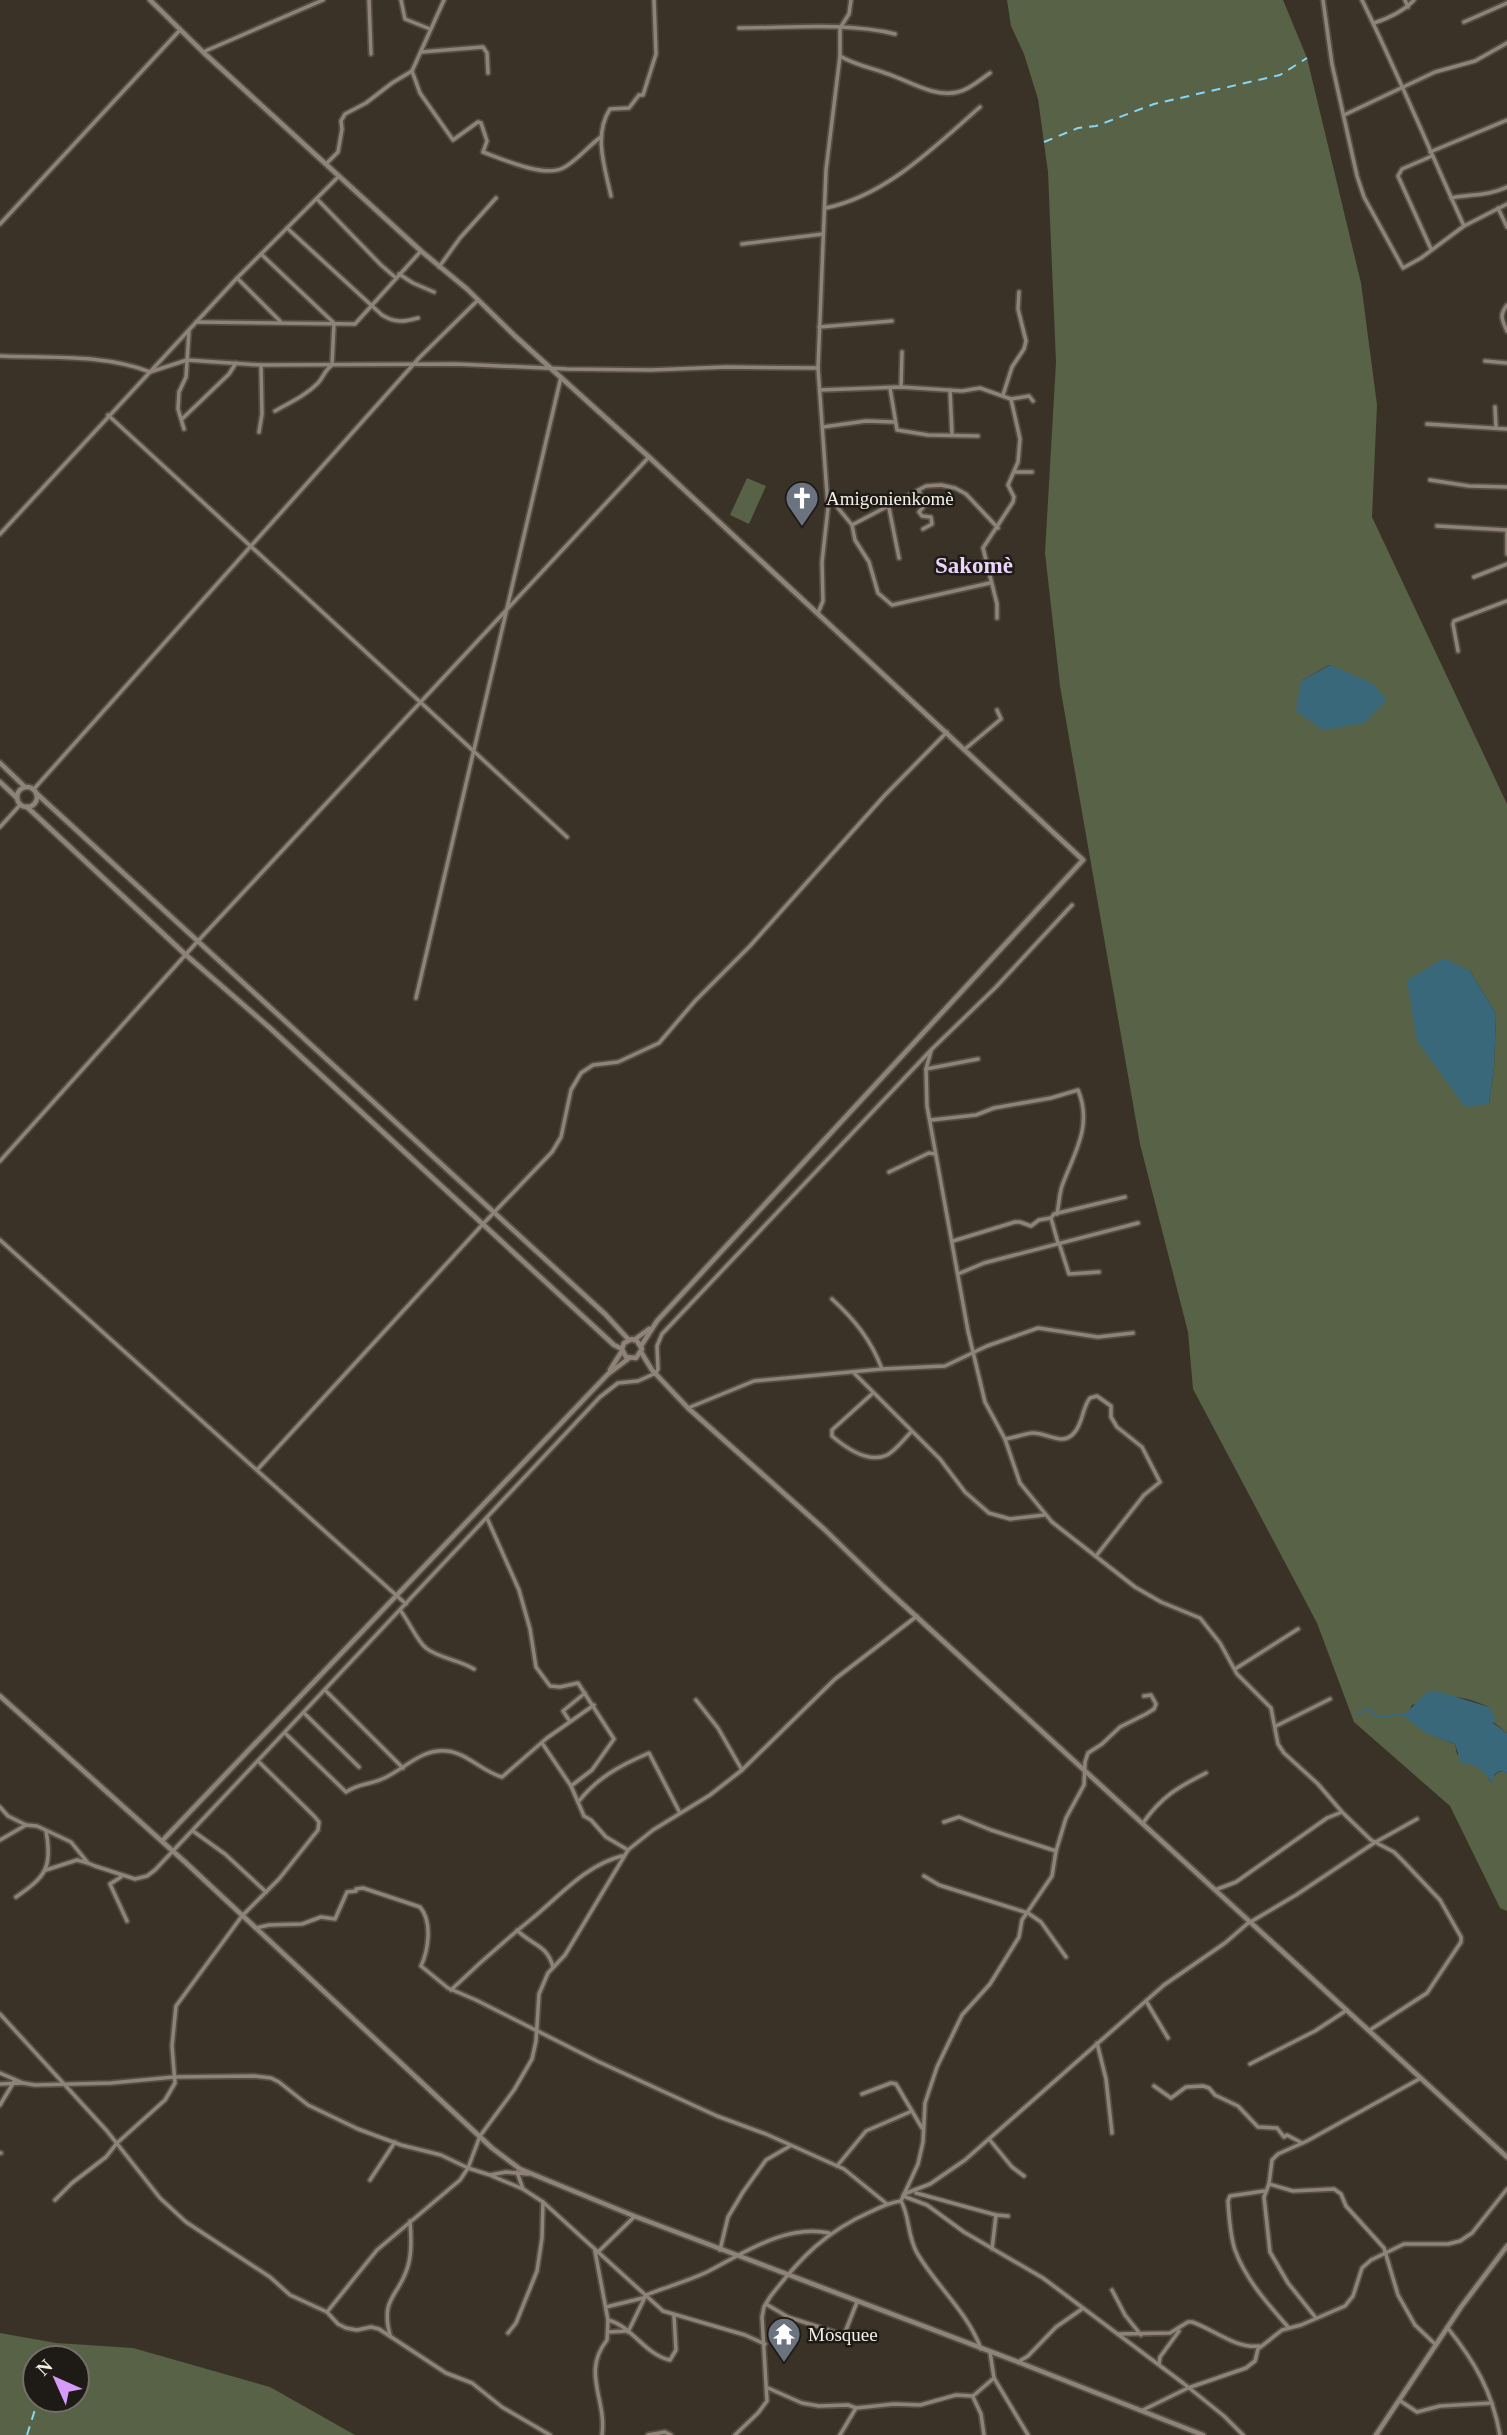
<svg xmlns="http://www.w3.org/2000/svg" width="1507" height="2435" font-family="Georgia,serif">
<rect width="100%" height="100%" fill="#3a3226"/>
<!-- green -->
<g fill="#586246" fill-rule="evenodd">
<path d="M1007 0H1283L1307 58 1361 283 1377 405 1372 517 1507 804V1733L1493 1722 1489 1707C1455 1692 1445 1696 1412 1705L1409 1711C1423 1733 1432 1735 1455 1744L1457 1754 1484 1771 1491 1782C1494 1776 1498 1768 1507 1773V1911L1500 1908 1450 1806 1354 1722 1317 1623 1193 1389 1188 1332 1140 1144 1060 686 1045 553 1056 362 1048 172 1038 99 1024 54 1011 26ZM1329 665 1350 674 1301 681ZM1470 971 1496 1014 1494 1068 1489 1104Z"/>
<path d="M747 478 766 486 749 524 730 515Z"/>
<path d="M0 2333 56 2343 133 2348 270 2387 355 2435H0ZM35 2358H77V2400H35Z"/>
</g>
<!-- water -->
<g fill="#3a687b">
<path d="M1330 665 1372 683 1387 700 1364 723 1323 730 1296 711 1301 681Z"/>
<path d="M1444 958 1470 971 1496 1014 1494 1068 1489 1104 1465 1107 1417 1041 1407 980Z"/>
<path d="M1437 1691 1489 1707 1495 1717 1493 1723 1507 1733V1773L1500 1771 1495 1774 1492 1783C1484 1771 1476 1763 1461 1763L1455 1744 1426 1733 1403 1716 1427 1692Z"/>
</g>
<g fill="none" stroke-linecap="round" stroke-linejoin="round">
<!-- stream -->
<path stroke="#3a687b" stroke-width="2" d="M1358 1714 1370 1708 1373 1715C1385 1719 1394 1713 1405 1715"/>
<!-- ferry -->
<g stroke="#88d6f6" stroke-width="2" stroke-dasharray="9 7" stroke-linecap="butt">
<path d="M1044 142 1078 128 1096 126 1154 104 1280 75 1307 58"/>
<path d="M52 2358 56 2343"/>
<path d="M27 2435 38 2400"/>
</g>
<defs>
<g id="minor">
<path d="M369 0 371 54"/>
<path d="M401 0 405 19 430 29"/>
<path d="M1323 0 1332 64 1357 176 1364 197 1403 268 1421 258 1464 226 1507 204"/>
<path d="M1362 0C1398 74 1430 151 1464 226"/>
<path d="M1405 0 1408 7"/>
<path d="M1464 22 1507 3"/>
<path d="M1374 23C1389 18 1403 12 1414 0"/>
<path d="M739 28C790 28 845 22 895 34"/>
<path d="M203 52 323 0"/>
<path d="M421 52 483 47 487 53 488 73"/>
<path d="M840 56C855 65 869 67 885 73 908 80 933 98 958 92 969 90 981 79 990 73"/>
<path d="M412 71 420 93 453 140 478 122 481 123 487 141 483 152C502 159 544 178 563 168 576 162 588 146 601 137"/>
<path d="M1344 115 1435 72 1475 61 1507 43"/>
<path d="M1430 152 1507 120"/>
<path d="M327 163 338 152 342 129 341 121 345 114 366 103 392 83 412 71 444 0"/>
<path d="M611 196C605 168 593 135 610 109L629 108 639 95H643L656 54 654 0"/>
<path d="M1451 198C1472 194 1488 196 1507 187"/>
<path d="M317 199 381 265 396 278"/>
<path d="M826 208C887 195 934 147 980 107"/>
<path d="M1498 208 1507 227"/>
<path d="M0 224 180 30"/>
<path d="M287 228 382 315C395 323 404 322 418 318"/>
<path d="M742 244 823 234"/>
<path d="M1431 249 1398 176 1402 169 1432 156"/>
<path d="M261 254 334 323 332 365C325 370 324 376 318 383 305 396 291 402 275 411"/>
<path d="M439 267 460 238 496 198"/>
<path d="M399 274 413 283 434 292"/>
<path d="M237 278 280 321"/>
<path d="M1507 305C1499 315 1502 320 1507 331"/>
<path d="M196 322 355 324 421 251"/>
<path d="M819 327 892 321"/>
<path d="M0 356C49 358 104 354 150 372L187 360 261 365 456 364 567 369 651 370 726 367 818 368"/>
<path d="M1485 361 1507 363"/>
<path d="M901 387 902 352"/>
<path d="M890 388 897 430 928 435 978 436"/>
<path d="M820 390 901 387 962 391 980 388 1011 399 1029 396 1033 401"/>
<path d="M950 390 952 434"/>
<path d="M1003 395 1012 367 1024 349 1026 341 1018 309 1019 292"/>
<path d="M1495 407 1496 427"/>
<path d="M108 415 567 837"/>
<path d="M182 419 229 374 236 363"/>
<path d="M1427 424 1507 429"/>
<path d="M823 427 866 421 894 422"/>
<path d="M184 429 178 409 179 392 186 377 189 331"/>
<path d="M259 432 262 414 261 365"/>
<path d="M1014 472H1032"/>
<path d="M1430 480 1469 486 1507 487"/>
<path d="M919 491 925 505 919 512 922 516 931 517 932 524 923 529"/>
<path d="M829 497 852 525 855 540 869 562 878 593 892 605 990 583"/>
<path d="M889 508 899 558"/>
<path d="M852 525 926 486 941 485 955 488 966 494 998 528"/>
<path d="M1437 526 1507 530"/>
<path d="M1507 530V554"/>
<path d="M0 534 237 278 339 176"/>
<path d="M1474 577 1507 564"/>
<path d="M818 613 823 601 822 562 828 508 818 368 826 170 840 56V28L849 14 851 0"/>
<path d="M997 618V604L983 548 1013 502 1014 497 1008 485 1018 462 1020 439 1011 399"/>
<path d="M1458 651 1453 624 1454 621 1507 601"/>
<path d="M965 749 1001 719 997 710"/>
<path d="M33 790 420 357 478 300"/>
<path d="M0 827 20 805"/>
<path d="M416 998 561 377"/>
<path d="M931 1051 926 1069 927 1106 968 1331 985 1402 1005 1439 1020 1483 1052 1522 1135 1587 1161 1602 1200 1618 1220 1643 1237 1674 1271 1708 1278 1744 1284 1753 1318 1784 1342 1812 1371 1840 1394 1852 1404 1862 1440 1900 1461 1937V1942L1427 1993 1370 2030"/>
<path d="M926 1069 978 1059"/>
<path d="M931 1120 976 1115 994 1108 1051 1098 1078 1090C1093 1126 1074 1153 1062 1186 1059 1195 1059 1205 1057 1214"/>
<path d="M0 1161 197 942 649 457"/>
<path d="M889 1172 929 1153 935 1154"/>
<path d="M1051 1218 1058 1243"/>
<path d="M0 1240 406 1604"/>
<path d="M953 1241 1015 1222H1020L1031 1226 1039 1220 1051 1218 1054 1214 1125 1197"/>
<path d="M1059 1243 1069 1274 1099 1272"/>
<path d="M958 1274 984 1263 1138 1223"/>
<path d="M832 1299C855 1320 871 1340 882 1369"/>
<path d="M854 1373 940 1459 965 1492 989 1513 1010 1519 1044 1515"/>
<path d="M873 1393 832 1430V1436C846 1448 868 1464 887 1455 896 1450 904 1439 911 1432"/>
<path d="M688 1408 754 1381 882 1369 945 1366 987 1346 1038 1328 1098 1337 1133 1333"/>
<path d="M1005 1439C1014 1438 1023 1434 1032 1433 1047 1432 1062 1447 1074 1433 1083 1423 1082 1408 1090 1398L1097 1396 1111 1406V1417L1117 1427 1142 1447 1160 1482 1144 1495 1096 1556"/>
<path d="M257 1470 483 1224 552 1152 561 1137 571 1090 581 1073 593 1065 618 1062 659 1043 695 1001 750 946 885 795 947 732"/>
<path d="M487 1518 519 1590 530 1629 536 1667 550 1686 560 1687 578 1683 614 1739 592 1770 571 1786"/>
<path d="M400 1610C409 1621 417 1641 426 1648 438 1658 460 1660 474 1669"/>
<path d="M1235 1669 1298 1629"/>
<path d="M325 1690 403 1768"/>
<path d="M696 1700 718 1728 742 1770"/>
<path d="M304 1713 359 1767"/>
<path d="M569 1720 563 1711 585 1693"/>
<path d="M1276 1726 1330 1699"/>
<path d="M285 1733 346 1792C359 1783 369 1785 382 1779 404 1770 421 1748 447 1751 467 1753 483 1772 502 1777L547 1738 594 1705"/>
<path d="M542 1743 571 1786 584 1816 591 1820 606 1837 628 1850"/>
<path d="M579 1801C598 1777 621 1765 649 1753L680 1813"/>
<path d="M0 1807 8 1816 26 1825 37 1826 71 1842 88 1863 95 1866 135 1879 147 1876 155 1870 600 1397 618 1383 638 1381 656 1373 658 1369 657 1346 662 1334 932 1049 996 987 1072 905"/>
<path d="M944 1822 959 1817 991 1830 1056 1851"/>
<path d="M1143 1823C1161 1797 1178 1787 1206 1773"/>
<path d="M193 1831 225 1854 266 1892"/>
<path d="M0 1840 26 1825"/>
<path d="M46 1870 77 1860 88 1863"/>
<path d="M924 1876 939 1885 1028 1913 1041 1922 1066 1957"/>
<path d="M121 1877 110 1884 127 1921"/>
<path d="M1215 1890 1236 1882 1327 1818 1342 1812"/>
<path d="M16 1897C45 1877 53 1868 46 1831"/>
<path d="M256 1928 269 1925 302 1924 321 1917 335 1919 347 1892 356 1891V1889L363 1888 420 1907C433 1922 428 1951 421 1966L448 1988 476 2000 597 2061 717 2116 766 2134 844 2169 887 2204"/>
<path d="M517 1930C531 1945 547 1944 553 1967"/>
<path d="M451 1990C476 1966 502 1943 529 1921 558 1898 585 1865 622 1856"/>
<path d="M1146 2001 1168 2038"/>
<path d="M0 2014 107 2131 160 2198 186 2222 270 2277 290 2295 327 2312 338 2324 346 2328 357 2330 371 2327 379 2329 446 2373 472 2383 502 2407 550 2435"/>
<path d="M1097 2043 1106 2079 1112 2133"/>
<path d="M1250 2064 1315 2031 1347 2010"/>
<path d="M0 2073 23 2083 35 2085 111 2083 174 2077 254 2076 271 2078 279 2082 308 2105 358 2129 401 2145 441 2155 468 2168 490 2175 506 2172 528 2174"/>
<path d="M0 2084 22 2083"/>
<path d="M1154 2086 1171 2098 1186 2087 1203 2086 1209 2088 1215 2095 1238 2106 1258 2127 1277 2128 1284 2137 1287 2135 1302 2143"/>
<path d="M862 2094 891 2083 896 2084 922 2128"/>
<path d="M0 2105 15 2080"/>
<path d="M989 2139 1012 2167 1024 2176"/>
<path d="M0 2153H1"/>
<path d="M837 2166 866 2131 912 2111"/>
<path d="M517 2172 523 2189"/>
<path d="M492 2176 523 2189 543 2202 663 2311 745 2335 765 2344"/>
<path d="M370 2180 395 2142"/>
<path d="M1269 2184 1293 2191 1334 2189 1341 2194 1346 2206 1384 2248 1398 2295 1415 2325 1436 2345"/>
<path d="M1264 2191 1230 2196 1228 2201C1229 2217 1230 2235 1235 2250 1246 2280 1268 2304 1288 2327"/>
<path d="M916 2193 996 2215 1008 2216"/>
<path d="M904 2194 930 2184 965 2160 1164 1985 1225 1943 1247 1924 1296 1895 1374 1843 1417 1819"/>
<path d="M903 2196 927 2205 964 2232 1043 2278 1183 2383 1224 2416 1243 2435"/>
<path d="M55 2200 72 2183 106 2157 117 2143 165 2100 175 2083 172 2046 176 2006 242 1916 279 1879 318 1830 319 1822 314 1816 258 1761"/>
<path d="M901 2201 918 2164 923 2142 925 2103 937 2067 962 2015 990 1984 1019 1937 1022 1920 1052 1876 1056 1851 1066 1818 1084 1785 1085 1762 1088 1753 1102 1744 1120 1727 1146 1714 1154 1709 1156 1704 1151 1695 1144 1696"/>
<path d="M992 2249 996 2215"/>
<path d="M720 2250 728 2217 743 2192 766 2160 790 2146"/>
<path d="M595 2251 608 2320 607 2340C581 2373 607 2399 602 2435"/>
<path d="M598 2252 634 2217"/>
<path d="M1112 2290 1125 2315 1141 2335"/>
<path d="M766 2304 788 2317 844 2335 857 2302"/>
<path d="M606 2307 643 2298"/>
<path d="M327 2312 377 2250 460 2180 468 2168 480 2136 514 2090 532 2059 536 2041 539 1994 548 1973 565 1955 628 1850 653 1830 710 1795 742 1770 835 1679 917 1616"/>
<path d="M1316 2318 1288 2283 1270 2252 1264 2197 1269 2184 1272 2160 1278 2154 1307 2141 1421 2078"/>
<path d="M608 2320C632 2326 645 2355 670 2360L676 2350 674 2316"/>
<path d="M1447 2327C1475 2362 1492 2391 1500 2435"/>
<path d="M608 2332 627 2331"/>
<path d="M628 2332 646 2295C666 2287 688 2281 707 2272 744 2253 785 2224 829 2233"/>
<path d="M508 2333 516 2323 537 2271 542 2238 543 2202"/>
<path d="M1118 2334 1170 2333 1188 2322H1192C1213 2329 1236 2349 1259 2346"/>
<path d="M390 2335C380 2297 399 2297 408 2266 412 2252 411 2236 410 2221"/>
<path d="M990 2352 994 2378 1028 2435"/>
<path d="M1018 2362 1028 2356 1056 2327 1082 2309"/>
<path d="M1159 2364 1160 2357 1179 2331"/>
<path d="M768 2388 802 2403 819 2406 848 2405 856 2408 894 2404 920 2405 956 2395 973 2396 994 2378"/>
<path d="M973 2397 981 2414 984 2435"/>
<path d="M1399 2400 1417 2412 1440 2406 1492 2403"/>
<path d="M1143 2410 1188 2388 1246 2368 1255 2361 1258 2349 1282 2330 1301 2325 1345 2306 1353 2296 1362 2268 1371 2260 1404 2244H1448L1460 2241 1472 2233 1507 2189"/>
<path d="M648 2435 665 2432 671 2435"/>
<path d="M735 2435 758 2413 767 2401 762 2317 764 2307 770 2297C800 2258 825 2232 870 2212 881 2207 890 2202 901 2201 910 2217 907 2235 917 2253 937 2287 967 2311 981 2349"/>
<path d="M840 2435 856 2408"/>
</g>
<g id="tertiary">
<path d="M150 0 203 52 421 251 467 289 515 336 649 457 1083 860 657 1321 641 1346"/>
<path d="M0 763 25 787"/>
<path d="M0 782 17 798"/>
<circle cx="27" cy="797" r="10"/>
<path d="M36 793 605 1314 629 1340"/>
<path d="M27 807 186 955 270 1028 614 1345 622 1349 626 1357 636 1358 642 1349 637 1341 632 1339 624 1343 622 1349"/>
<path d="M634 1340 649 1329"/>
<path d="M641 1352 652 1370 688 1408 824 1529 884 1587 1507 2157"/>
<path d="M610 1370 622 1351"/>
<path d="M0 1696 185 1862 492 2148 520 2169 634 2216 1018 2362 1203 2435"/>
<path d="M162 1841 608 1374 628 1359"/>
<path d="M1376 2435 1461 2307 1507 2246"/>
</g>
</defs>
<!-- minor casing -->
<use href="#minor" stroke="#544d43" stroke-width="7"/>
<!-- tertiary casing -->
<use href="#tertiary" stroke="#544d43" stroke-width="8"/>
<!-- minor -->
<use href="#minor" stroke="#8e8376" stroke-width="3.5"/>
<!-- tertiary -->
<use href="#tertiary" stroke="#8e8376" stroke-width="4.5"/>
</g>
<!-- icons -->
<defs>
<symbol id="church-pin" viewBox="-11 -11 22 30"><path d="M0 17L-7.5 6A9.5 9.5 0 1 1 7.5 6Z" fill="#6b7280" stroke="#1e1a15"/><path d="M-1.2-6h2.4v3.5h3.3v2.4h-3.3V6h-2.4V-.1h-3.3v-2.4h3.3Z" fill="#fff"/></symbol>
<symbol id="temple-pin" viewBox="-11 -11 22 30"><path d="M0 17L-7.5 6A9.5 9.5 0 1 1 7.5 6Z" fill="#6b7280" stroke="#1e1a15"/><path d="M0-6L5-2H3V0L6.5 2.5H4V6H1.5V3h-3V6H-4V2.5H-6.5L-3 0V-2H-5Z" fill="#fff"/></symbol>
</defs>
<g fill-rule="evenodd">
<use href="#church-pin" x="783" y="479" width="38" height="52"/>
<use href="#temple-pin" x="765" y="2315" width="38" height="52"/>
</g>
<g text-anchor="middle" stroke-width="5" stroke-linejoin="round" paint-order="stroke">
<!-- poi labels -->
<g font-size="19" fill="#f5efe8" stroke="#1e1a15" text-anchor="start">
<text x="826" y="505">Amigonienkomè</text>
<text x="808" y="2341">Mosquee</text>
</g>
<!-- quarter labels -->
<g font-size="23" font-weight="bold" fill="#ecd4fc" stroke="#1e1a15">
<text x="974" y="573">Sakomè</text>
</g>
</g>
<!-- north arrow -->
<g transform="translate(56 2379) rotate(315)"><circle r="33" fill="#1e1a15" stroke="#746f69" stroke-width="2"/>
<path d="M0-5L12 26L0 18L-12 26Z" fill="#d69bfa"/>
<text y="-10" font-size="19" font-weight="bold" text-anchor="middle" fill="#f5efe8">N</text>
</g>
</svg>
